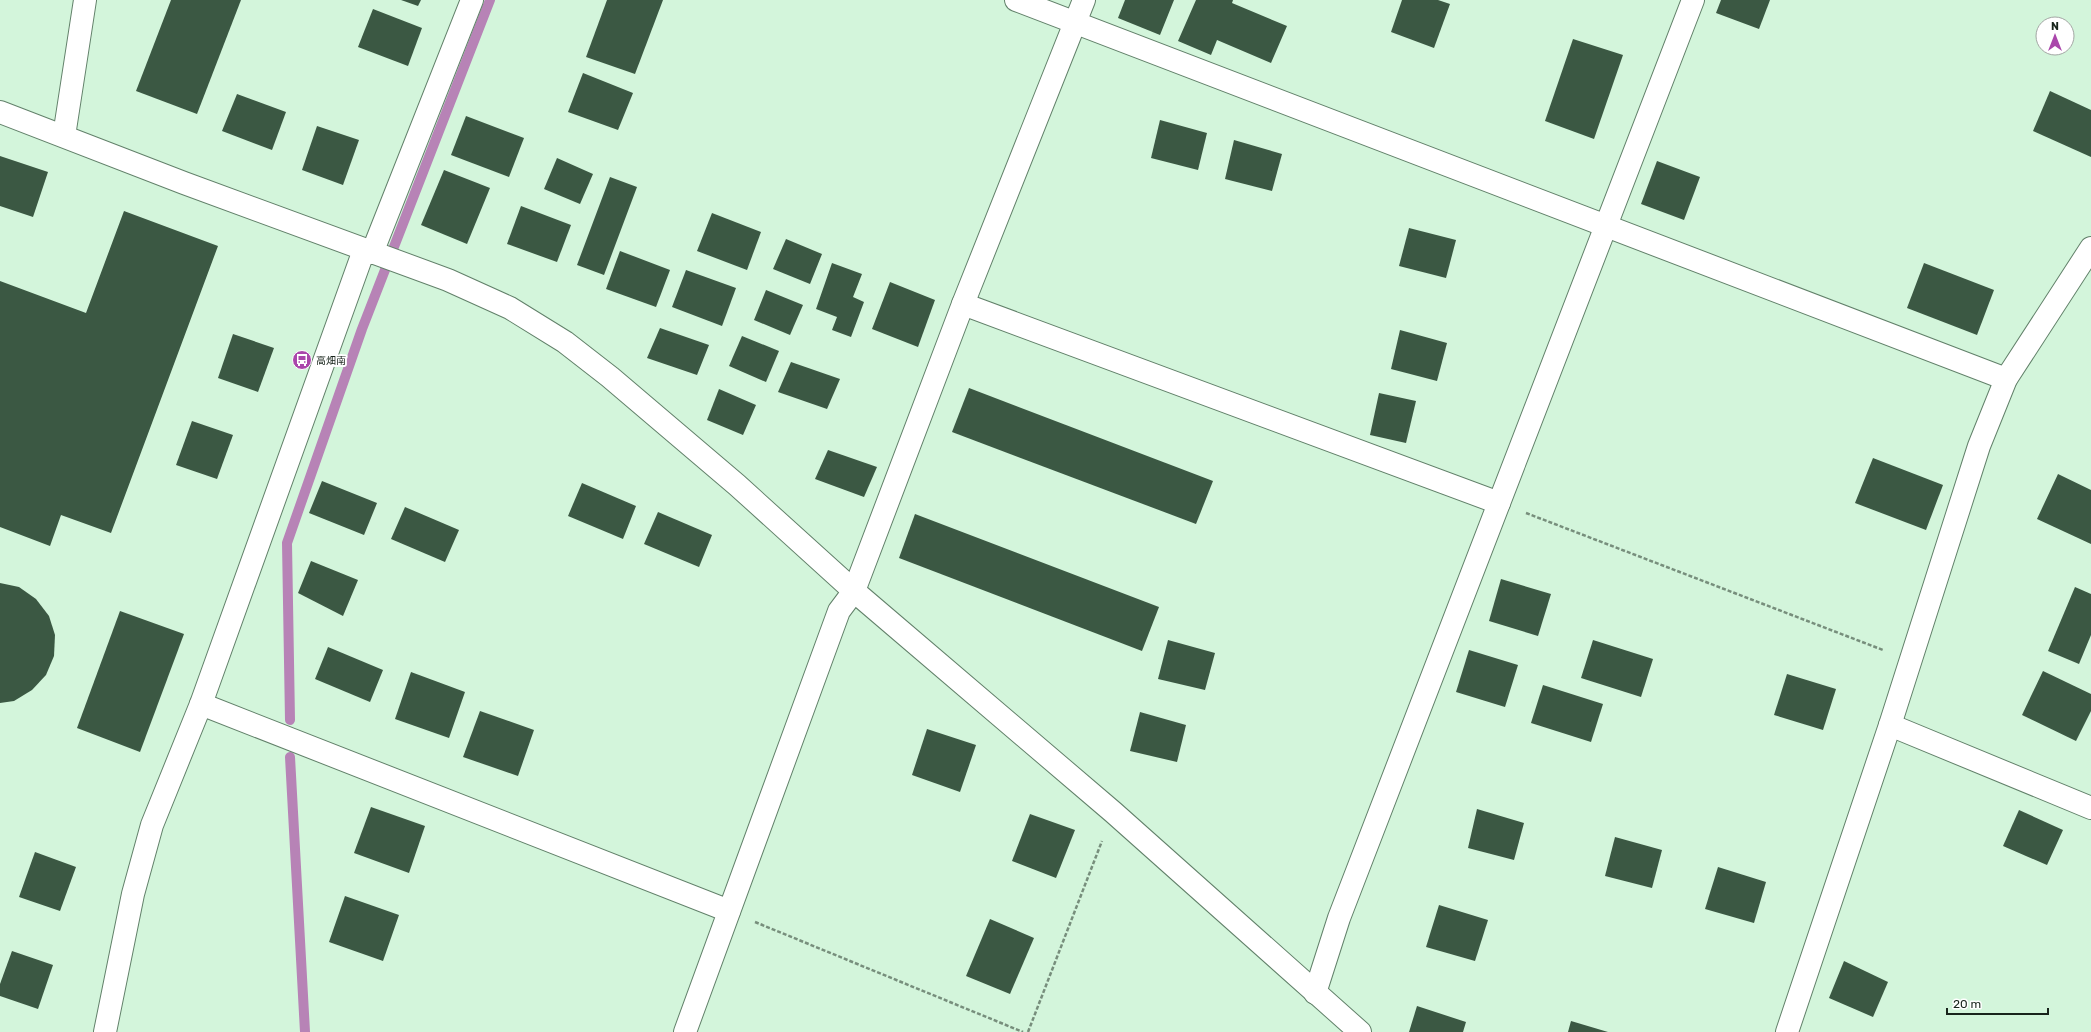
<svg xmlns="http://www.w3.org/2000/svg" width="2091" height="1032" font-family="Rubik,'Noto Sans JP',sans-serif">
<rect width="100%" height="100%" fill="#d3f5db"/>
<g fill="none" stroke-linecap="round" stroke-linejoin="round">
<!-- stream -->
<g stroke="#b783b6" stroke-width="10">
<path d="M290 720 287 543 362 329 490 0"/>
<path d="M290 757 305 1032"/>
</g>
</g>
<!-- building -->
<g fill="#3b5843">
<path d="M171 0H241L197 114 136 91Z"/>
<path d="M401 0H421L418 6Z"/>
<path d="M607 0H663L635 74 586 57Z"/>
<path d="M1125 0H1174L1160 35 1118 18Z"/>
<path d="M1196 0H1233L1232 3 1287 26 1271 63 1217 40 1211 55 1178 41Z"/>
<path d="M1402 0H1438L1450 4 1434 48 1391 32Z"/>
<path d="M1721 0H1770L1759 29 1716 13Z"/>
<path d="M373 9 422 28 408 66 358 47Z"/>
<path d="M1573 39 1623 55 1594 139 1545 121Z"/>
<path d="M583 73 633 93 618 130 568 112Z"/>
<path d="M2050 91 2091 110V157L2033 131Z"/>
<path d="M237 94 286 112 272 150 222 131Z"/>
<path d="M466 116 524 138 509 177 451 155Z"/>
<path d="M1160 120 1207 133 1198 170 1151 158Z"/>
<path d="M317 126 359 140 343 185 302 170Z"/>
<path d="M1234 140 1282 154 1272 191 1225 179Z"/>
<path d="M0 156 48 172 33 217 0 206Z"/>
<path d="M557 158 593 174 580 204 544 189Z"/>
<path d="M1657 161 1700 177 1684 220 1641 204Z"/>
<path d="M444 170 490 188 467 244 421 225Z"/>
<path d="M610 177 637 187 604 275 577 265Z"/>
<path d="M521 206 571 225 557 262 507 244Z"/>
<path d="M124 211 218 246 111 533 61 515 50 546 0 527V281L86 313Z"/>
<path d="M712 213 761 232 747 270 697 251Z"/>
<path d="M1409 228 1456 240 1446 278 1399 266Z"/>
<path d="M786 239 822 254 810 284 773 269Z"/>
<path d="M620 251 670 270 656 307 606 289Z"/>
<path d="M832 263 862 274 853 297 864 302 851 337 832 330 837 317 816 309Z"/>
<path d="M1924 263 1994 290 1977 335 1907 308Z"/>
<path d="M686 270 736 288 722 326 672 307Z"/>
<path d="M890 282 935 300 918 347 872 329Z"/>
<path d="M766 290 803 305 790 335 754 320Z"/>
<path d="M660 328 709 345 697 375 647 358Z"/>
<path d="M1400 330 1447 343 1437 381 1391 369Z"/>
<path d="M233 334 274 348 258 392 218 378Z"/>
<path d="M742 336 779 351 766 382 729 366Z"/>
<path d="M791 362 840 379 827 409 778 392Z"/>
<path d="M969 388 1213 481 1196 524 952 432Z"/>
<path d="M719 389 756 405 743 435 707 420Z"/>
<path d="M1379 393 1416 401 1406 443 1370 435Z"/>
<path d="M192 421 233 435 217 479 176 465Z"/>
<path d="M828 450 877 467 864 497 815 479Z"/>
<path d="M1873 458 1943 485 1926 530 1855 503Z"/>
<path d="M2058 474 2091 490V544L2037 519Z"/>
<path d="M322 481 377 503 364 535 309 513Z"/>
<path d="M582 483 636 506 623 539 568 516Z"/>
<path d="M405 507 459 530 445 562 391 539Z"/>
<path d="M658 512 712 535 699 567 644 544Z"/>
<path d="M915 514 1159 607 1142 651 899 558Z"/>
<path d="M311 561 358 580 343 616 298 593Z"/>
<path d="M1501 579 1551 594 1538 636 1489 621Z"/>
<path d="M0 583 19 587 36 599 49 616 55 635 54 656 46 675 32 690 14 701 0 703Z"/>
<path d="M2075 587 2091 594V635L2079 664 2048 651Z"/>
<path d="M120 611 184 634 140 752 77 728Z"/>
<path d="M1168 640 1215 653 1205 690 1158 679Z"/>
<path d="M1593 640 1653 659 1641 697 1581 678Z"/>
<path d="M328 647 383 670 370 702 315 679Z"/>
<path d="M1469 650 1518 665 1505 707 1456 692Z"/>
<path d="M2043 671 2091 694V711L2076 741 2022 715Z"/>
<path d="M411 672 465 692 449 738 395 719Z"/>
<path d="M1787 674 1836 689 1823 730 1774 715Z"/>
<path d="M1543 685 1603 704 1591 742 1531 723Z"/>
<path d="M480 711 534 730 518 776 463 757Z"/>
<path d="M1140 712 1186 725 1177 762 1130 751Z"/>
<path d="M927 729 976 745 960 792 912 775Z"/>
<path d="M371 807 425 826 409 873 354 853Z"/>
<path d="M1477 809 1524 823 1514 860 1468 848Z"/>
<path d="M2019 810 2063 830 2047 865 2003 846Z"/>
<path d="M1030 814 1075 830 1056 878 1012 861Z"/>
<path d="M1615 837 1662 850 1652 888 1605 876Z"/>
<path d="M35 852 76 867 60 911 19 897Z"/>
<path d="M1718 867 1766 882 1754 923 1705 909Z"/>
<path d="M345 896 399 915 383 961 329 942Z"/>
<path d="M1439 905 1488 920 1475 961 1426 947Z"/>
<path d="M990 919 1034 938 1010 994 966 976Z"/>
<path d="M12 951 53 965 38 1009 0 996V984Z"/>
<path d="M1844 961 1888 982 1873 1017 1829 998Z"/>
<path d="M1417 1006 1466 1022 1463 1032H1409Z"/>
<path d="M1571 1021 1608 1032H1568Z"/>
</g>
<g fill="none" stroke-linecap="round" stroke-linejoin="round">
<defs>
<g id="minor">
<path d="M1016 0 2006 379"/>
<path d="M64 136 85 0"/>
<path d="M372 253 472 0"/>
<path d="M963 304 1499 503"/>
<path d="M201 704 729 911"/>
<path d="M1890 725 2091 808"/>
<path d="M1315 993 1339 918 1693 0"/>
<path d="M105 1032 133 894 152 825 201 704 364 250"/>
<path d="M685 1032 839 611 854 591 963 304 1084 0"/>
<path d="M1787 1032 1890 725 1979 446 2006 379 2091 248"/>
</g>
<path id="tertiary" d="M0 112 184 183 448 280 510 308 565 342 610 377 737 485 854 591 1113 812 1360 1032"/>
</defs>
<!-- minor casing -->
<use href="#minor" stroke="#62816a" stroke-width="24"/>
<!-- tertiary casing -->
<use href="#tertiary" stroke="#62816a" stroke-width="24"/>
<!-- path -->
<g stroke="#778e7c" stroke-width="2.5" stroke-dasharray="4 2" stroke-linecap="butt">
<path d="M1526 513 1883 650"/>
<path d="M755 922 1023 1032"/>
<path d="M1028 1032 1102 841"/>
</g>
<!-- minor -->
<use href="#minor" stroke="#fff" stroke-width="22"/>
<!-- tertiary -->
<use href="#tertiary" stroke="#fff" stroke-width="22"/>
</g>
<!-- icons -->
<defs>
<symbol id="bus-disc" viewBox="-11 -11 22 22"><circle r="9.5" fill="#aa46ab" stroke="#fff"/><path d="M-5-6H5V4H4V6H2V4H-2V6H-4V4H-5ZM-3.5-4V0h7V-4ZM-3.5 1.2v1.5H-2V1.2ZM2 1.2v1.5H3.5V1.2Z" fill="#fff"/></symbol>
</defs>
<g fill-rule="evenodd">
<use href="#bus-disc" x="291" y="349" width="22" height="22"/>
</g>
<g text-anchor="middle" stroke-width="4" stroke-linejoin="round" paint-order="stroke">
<!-- poi labels -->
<g font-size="10" fill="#18241b" stroke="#fff" text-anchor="start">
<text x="316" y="364">高畑南</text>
</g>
</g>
<!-- north arrow -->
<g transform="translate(2055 36)"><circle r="19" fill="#ffffff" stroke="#a3a7a4"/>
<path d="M0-3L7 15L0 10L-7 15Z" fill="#aa46ab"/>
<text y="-6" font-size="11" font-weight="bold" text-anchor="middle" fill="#18241b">N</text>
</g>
<!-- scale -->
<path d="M1947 1008v6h101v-6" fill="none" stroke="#18241b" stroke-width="2"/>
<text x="1953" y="1008" font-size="12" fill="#18241b" stroke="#ffffff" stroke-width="3" paint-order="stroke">20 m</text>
</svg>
